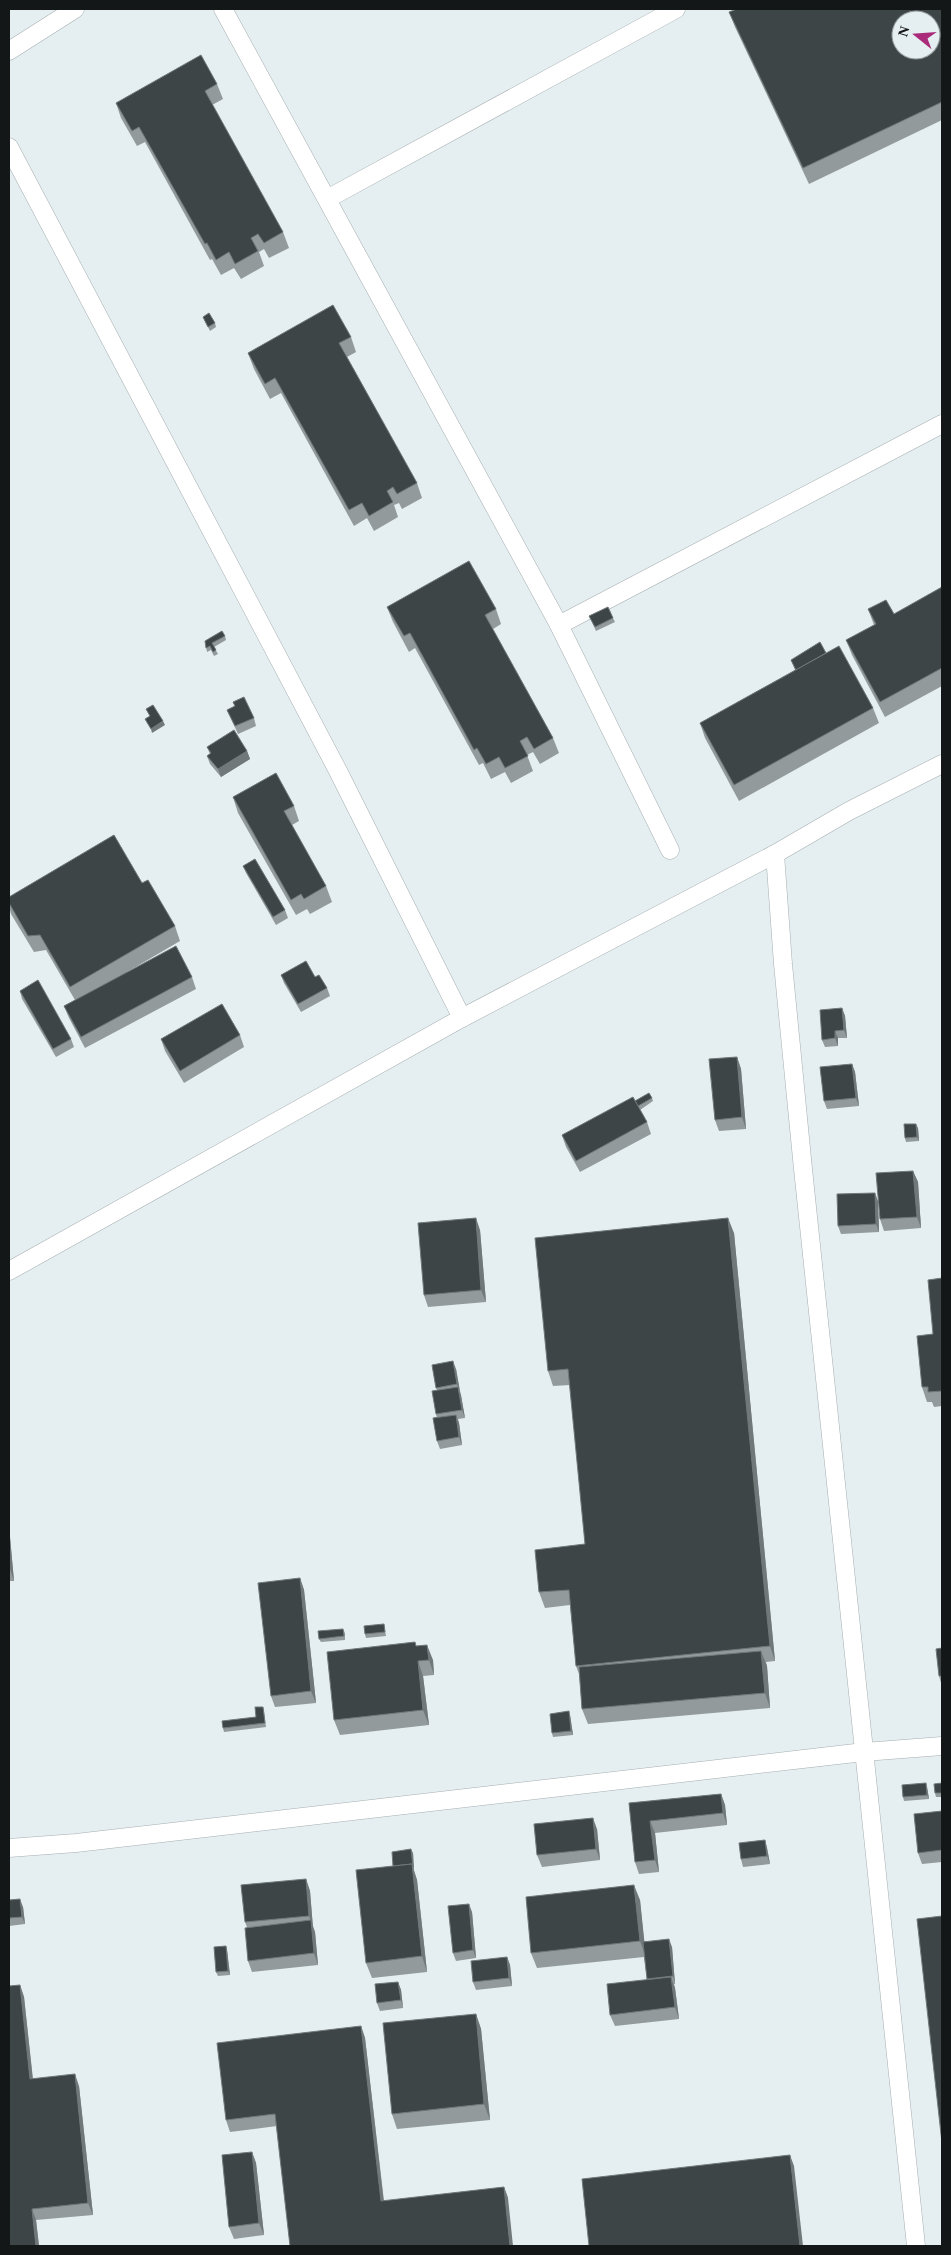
<svg xmlns="http://www.w3.org/2000/svg" width="951" height="2255" font-family="Georgia,serif">
<rect width="100%" height="100%" fill="#e5eef0"/>
<g fill="none" stroke-linecap="round" stroke-linejoin="round">
<defs>
<g id="minor">
<path d="M223 9 559 625 670 850"/>
<path d="M9 51 75 9"/>
<path d="M9 147 337 769 462 1018"/>
<path d="M327 199 676 9"/>
<path d="M559 625 942 424"/>
<path d="M775 854 783 964 803 1169 916 2246"/>
<path d="M9 1271 462 1018 775 854 849 811 942 764"/>
<path d="M9 1848 76 1843 864 1752 942 1746"/>
</g>
</defs>
<!-- minor casing -->
<use href="#minor" stroke="#a7afb1" stroke-width="19"/>
<!-- minor -->
<use href="#minor" stroke="#fff" stroke-width="18"/>
</g>
<!-- wall -->
<g fill="#929a9b">
<path d="M942 9V120L809 184 735 27 729 12Z"/>
<path d="M217 84 223 99 212 105 283 232 289 248 269 258 264 249 259 252 264 266 241 279 234 268 221 275 212 259 210 260 145 142 137 146 121 118 116 103Z"/>
<path d="M203 317 215 323 216 327 210 331Z"/>
<path d="M351 337 356 352 347 357 417 483 422 498 402 509 399 503 394 505 398 517 374 531 367 518 354 526 281 393 270 399 254 369 248 353Z"/>
<path d="M942 587V686L885 717 852 655 846 640 874 625 868 609 894 614Z"/>
<path d="M387 607 496 609 501 624 493 629 553 738 559 753 540 764 533 752 527 755 533 771 511 783 505 772 491 779 483 763 479 765 415 648 409 652 393 622Z"/>
<path d="M613 618 615 622 596 631 591 620Z"/>
<path d="M225 636 226 640 214 647 218 654 214 656 211 650 207 652 205 641Z"/>
<path d="M826 653 873 708 879 723 739 801 705 738 700 723 795 670 791 660Z"/>
<path d="M233 702 254 718 256 726 238 734 227 710 235 706Z"/>
<path d="M207 747 247 751 250 759 221 777 210 764 207 756 210 754Z"/>
<path d="M233 797 294 806 299 821 292 825 326 886 332 902 310 914 307 909 296 915 238 813Z"/>
<path d="M243 866 285 910 288 918 276 925 246 873Z"/>
<path d="M142 883 175 926 180 941 127 972 192 977 196 989 85 1048 69 1018 64 1006 75 1000 46 950 34 952 11 914 9 906V903Z"/>
<path d="M281 975 315 977 327 988 330 996 301 1012 284 983Z"/>
<path d="M20 991 71 1039 74 1047 56 1057 22 999Z"/>
<path d="M842 1008 845 1016 847 1038H838V1046L825 1047 822 1040Z"/>
<path d="M240 1035 244 1047 184 1083 165 1051 161 1039Z"/>
<path d="M737 1057 741 1069 746 1129 719 1131 715 1120Z"/>
<path d="M852 1064 855 1072 859 1106 827 1109 824 1101Z"/>
<path d="M652 1098 653 1101 640 1110 647 1122 651 1134 580 1172 566 1147 562 1135 635 1101Z"/>
<path d="M918 1128 919 1141 906 1142 905 1138Z"/>
<path d="M913 1171 918 1182 921 1228 884 1231 880 1219Z"/>
<path d="M878 1201 879 1232 841 1234 838 1226Z"/>
<path d="M480 1230 486 1302 428 1307 424 1295Z"/>
<path d="M734 1233 775 1661 766 1662 767 1666 770 1708 588 1724 582 1709 579 1674 576 1666 570 1605 545 1608 539 1592 585 1544 570 1385 553 1386 548 1371Z"/>
<path d="M942 1278V1406L934 1407 932 1402H927L922 1387 933 1334Z"/>
<path d="M456 1369 465 1418 458 1419 459 1423 462 1445 440 1449 437 1441V1418L436 1414 437 1390 436 1388Z"/>
<path d="M9 1526 14 1581H9Z"/>
<path d="M300 1578 304 1590 316 1703 275 1707 271 1696Z"/>
<path d="M384 1624 386 1636 366 1638 365 1634Z"/>
<path d="M343 1629 345 1633V1640L321 1642 319 1639Z"/>
<path d="M417 1646 433 1660 434 1675 423 1676 429 1725 340 1735 334 1720Z"/>
<path d="M942 1648V1686L939 1676Z"/>
<path d="M263 1707 264 1711 266 1727 224 1732 223 1728 256 1717Z"/>
<path d="M570 1715 573 1735 553 1737 552 1733Z"/>
<path d="M942 1783V1797H936L935 1793Z"/>
<path d="M927 1787 929 1799 904 1801 903 1797Z"/>
<path d="M721 1794 725 1805 727 1825 655 1833 659 1872 639 1874 635 1862 629 1803Z"/>
<path d="M942 1811V1862L922 1864 918 1853Z"/>
<path d="M597 1829 600 1860 542 1867 537 1855Z"/>
<path d="M765 1840 767 1848 770 1864 743 1867 741 1859Z"/>
<path d="M413 1853 414 1871 417 1880 427 1972 372 1978 366 1963 393 1866Z"/>
<path d="M306 1879 310 1891 313 1928 315 1932 318 1965 252 1972 248 1961 247 1927 245 1922Z"/>
<path d="M9 1900 23 1907 25 1924 9 1926Z"/>
<path d="M640 1900 644 1941 672 1947 675 1984H674L675 1988 679 2019 615 2026 610 2015 647 1979 644 1957 537 1968 531 1953Z"/>
<path d="M472 1912 476 1958 456 1961 453 1953Z"/>
<path d="M226 1946 227 1950 230 1975 218 1976 216 1972Z"/>
<path d="M507 1957 510 1965 512 1986 476 1990 473 1982Z"/>
<path d="M398 1982 401 1990 403 2008 380 2011 377 2003Z"/>
<path d="M20 1985 24 1997 33 2079 79 2086 93 2215 36 2220 39 2246H9Z"/>
<path d="M476 2014 481 2029 490 2120 397 2129 392 2114Z"/>
<path d="M361 2026 365 2038 384 2201 504 2187 508 2198 290 2246 277 2126 230 2132 226 2120Z"/>
<path d="M252 2152 256 2163 264 2235 234 2239 229 2227Z"/>
</g>
<!-- shaded-wall -->
<g fill="#707879">
<path d="M163 721 165 725 152 733 151 729Z"/>
<path d="M247 751 250 759 221 777 218 769Z"/>
<path d="M842 1008 845 1016 847 1038 844 1030Z"/>
<path d="M835 1031 838 1038V1046L835 1038Z"/>
<path d="M737 1057 741 1069 746 1129 742 1117Z"/>
<path d="M852 1064 855 1072 859 1106 856 1098Z"/>
<path d="M916 1124 918 1128 919 1141 917 1137Z"/>
<path d="M913 1171 918 1182 921 1228 917 1217Z"/>
<path d="M875 1193 878 1201 879 1232 876 1224Z"/>
<path d="M476 1218 480 1230 486 1302 481 1290Z"/>
<path d="M728 1218 734 1233 775 1661 770 1646Z"/>
<path d="M453 1361 456 1369 460 1392 457 1384Z"/>
<path d="M458 1387 461 1395 465 1418 462 1410Z"/>
<path d="M456 1415 459 1423 462 1445 459 1437Z"/>
<path d="M9 1526 14 1581 10 1569 9 1556Z"/>
<path d="M300 1578 304 1590 316 1703 311 1691Z"/>
<path d="M427 1645 433 1660 434 1675 429 1660Z"/>
<path d="M761 1651 767 1666 770 1708 765 1693Z"/>
<path d="M418 1661 423 1676 429 1725 423 1710Z"/>
<path d="M569 1711 570 1715 573 1735 571 1731Z"/>
<path d="M926 1783 927 1787 929 1799 927 1795Z"/>
<path d="M721 1794 725 1805 727 1825 723 1813Z"/>
<path d="M593 1818 597 1829 600 1860 596 1849Z"/>
<path d="M650 1821 655 1833 659 1872 655 1860Z"/>
<path d="M765 1840 767 1848 770 1864 767 1856Z"/>
<path d="M411 1849 413 1853 414 1871 413 1867Z"/>
<path d="M412 1864 417 1880 427 1972 422 1956Z"/>
<path d="M306 1879 310 1891 313 1928 309 1916Z"/>
<path d="M634 1885 640 1900 646 1957 640 1941Z"/>
<path d="M20 1899 23 1907 25 1924 22 1917Z"/>
<path d="M469 1904 472 1912 476 1958 473 1950Z"/>
<path d="M311 1920 315 1932 318 1965 314 1953Z"/>
<path d="M669 1939 672 1947 675 1984 673 1976Z"/>
<path d="M226 1946 227 1950 230 1975 228 1971Z"/>
<path d="M507 1957 510 1965 512 1986 509 1978Z"/>
<path d="M671 1977 675 1988 679 2019 675 2007Z"/>
<path d="M398 1982 401 1990 403 2008 401 2000Z"/>
<path d="M20 1985 24 1997 34 2091 30 2079Z"/>
<path d="M476 2014 481 2029 490 2120 484 2104Z"/>
<path d="M361 2026 365 2038 385 2213 381 2201Z"/>
<path d="M75 2074 79 2086 93 2215 88 2203Z"/>
<path d="M252 2152 256 2163 264 2235 259 2223Z"/>
<path d="M790 2155 794 2166 803 2246H800Z"/>
<path d="M504 2187 508 2198 513 2246H510Z"/>
<path d="M32 2209 36 2220 39 2246H36Z"/>
</g>
<!-- building -->
<g fill="#3e4546" stroke="#707879" fill-rule="evenodd">
<path d="M737 9H942V102L803 168 729 12ZM901 20H931V50H901Z"/>
<path d="M201 55 217 84 205 91 283 232 264 243 258 234 251 238 258 251 235 264 229 252 216 260 207 243 205 244 139 127 132 131 116 103Z"/>
<path d="M333 305 351 337 339 343 417 483 397 494 393 487 387 491 393 502 369 516 362 503 349 510 275 378 265 384 248 353Z"/>
<path d="M209 313 215 323 208 327 203 317Z"/>
<path d="M469 561 496 609 485 615 553 738 534 749 527 737 520 741 528 756 505 768 499 757 486 764 477 748 474 750 410 633 404 636 387 607Z"/>
<path d="M942 587V668L880 702 846 640 876 624 868 609 886 600 894 614Z"/>
<path d="M608 607 613 618 595 627 589 616Z"/>
<path d="M222 631 225 636 212 643 216 650 213 652 210 646 206 648 205 641Z"/>
<path d="M820 642 826 653 796 670 791 660Z"/>
<path d="M839 646 873 708 734 785 700 723Z"/>
<path d="M244 697 254 718 235 726 227 710 235 706 233 702Z"/>
<path d="M153 705 163 721 151 729 145 719 150 716 146 709Z"/>
<path d="M234 730 247 751 218 769 207 756 211 753 207 747Z"/>
<path d="M276 773 294 806 284 811 326 886 304 899 301 894 291 900 233 797Z"/>
<path d="M114 835 142 883 148 880 175 926 70 987 40 935 28 936 9 903V897Z"/>
<path d="M255 859 285 910 273 917 243 866Z"/>
<path d="M176 946 192 977 81 1037 64 1006Z"/>
<path d="M306 961 315 977 319 975 327 988 298 1004 281 975Z"/>
<path d="M38 980 71 1039 53 1049 20 991Z"/>
<path d="M222 1004 240 1035 180 1071 161 1039Z"/>
<path d="M842 1008 844 1030 835 1031V1038L822 1040 820 1010Z"/>
<path d="M737 1057 742 1117 715 1120 709 1059Z"/>
<path d="M852 1064 856 1098 824 1101 820 1067Z"/>
<path d="M649 1093 652 1098 638 1106 635 1101Z"/>
<path d="M633 1097 647 1122 576 1161 562 1135Z"/>
<path d="M904 1124H916L917 1137 905 1138Z"/>
<path d="M913 1171 917 1217 880 1219 876 1173Z"/>
<path d="M875 1193 876 1224 838 1226 837 1194Z"/>
<path d="M476 1218 481 1290 424 1295 418 1223Z"/>
<path d="M728 1218 770 1646 576 1666 569 1590 539 1592 535 1550 585 1544 568 1369 548 1371 535 1238Z"/>
<path d="M942 1278V1391L928 1392V1387H922L917 1336 933 1334 928 1280Z"/>
<path d="M453 1361 457 1384 436 1388 432 1365Z"/>
<path d="M458 1387 462 1410 436 1414 432 1391Z"/>
<path d="M456 1415 459 1437 437 1441 433 1418Z"/>
<path d="M9 1556 10 1569H9Z"/>
<path d="M300 1578 311 1691 271 1696 258 1583Z"/>
<path d="M384 1624 385 1632 365 1634 364 1626Z"/>
<path d="M343 1629 344 1636 319 1639 318 1631Z"/>
<path d="M415 1642 416 1646 427 1645 429 1660 418 1661 423 1710 334 1720 327 1652Z"/>
<path d="M942 1648V1676H939L936 1649Z"/>
<path d="M761 1651 765 1693 582 1709 579 1667Z"/>
<path d="M255 1707H263L265 1723 223 1728 222 1721 256 1717Z"/>
<path d="M569 1711 571 1731 552 1733 550 1714Z"/>
<path d="M926 1783 927 1795 903 1797 902 1785Z"/>
<path d="M942 1783V1793H935L934 1784Z"/>
<path d="M721 1794 723 1813 650 1821 655 1860 635 1862 629 1803Z"/>
<path d="M942 1811V1850L918 1853 914 1814Z"/>
<path d="M593 1818 596 1849 537 1855 534 1824Z"/>
<path d="M765 1840 767 1856 741 1859 739 1843Z"/>
<path d="M411 1849 413 1867 412 1864 393 1866 392 1852Z"/>
<path d="M412 1864 422 1956 366 1963 356 1870Z"/>
<path d="M306 1879 309 1916 245 1922 241 1885Z"/>
<path d="M634 1885 640 1941 531 1953 526 1897Z"/>
<path d="M20 1899 22 1917 9 1918V1900Z"/>
<path d="M469 1904 473 1950 453 1953 448 1906Z"/>
<path d="M942 1916V2143L917 1919Z"/>
<path d="M311 1920 314 1953 248 1961 245 1928Z"/>
<path d="M669 1939 673 1976 647 1979 643 1942Z"/>
<path d="M226 1946 228 1971 216 1972 214 1947Z"/>
<path d="M507 1957 509 1978 473 1982 471 1961Z"/>
<path d="M671 1977 675 2007 610 2015 607 1984Z"/>
<path d="M398 1982 401 2000 377 2003 375 1984Z"/>
<path d="M20 1985 30 2079 75 2074 88 2203 32 2209 36 2246H9V1986Z"/>
<path d="M476 2014 484 2104 392 2114 383 2023Z"/>
<path d="M361 2026 381 2201 504 2187 510 2246H290L275 2114 226 2120 217 2043Z"/>
<path d="M252 2152 259 2223 229 2227 222 2155Z"/>
<path d="M790 2155 800 2246H589L582 2179Z"/>
</g>
<!-- border -->
<rect width="951" height="2255" fill="none" stroke="#141717" stroke-width="20"/>
<!-- north arrow -->
<g transform="translate(916 35) rotate(287)"><circle r="24" fill="#e5eef0" stroke="#919899"/>
<path d="M0-4L9 19L0 12L-9 19Z" fill="#aa2b79"/>
<text y="-8" font-size="14" font-weight="bold" text-anchor="middle" fill="#141717">N</text>
</g>
</svg>
